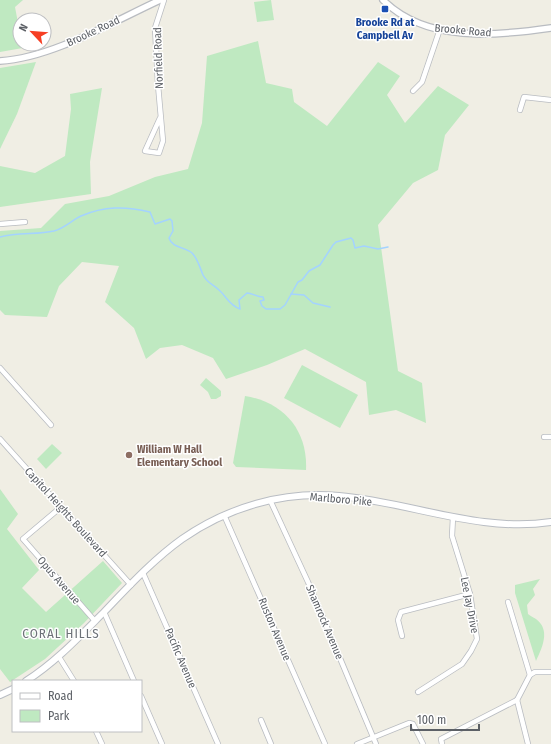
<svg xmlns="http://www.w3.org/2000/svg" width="551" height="744" font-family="'Fira Sans Condensed',sans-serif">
<rect width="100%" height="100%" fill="#f0eee4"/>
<!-- green -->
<g fill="#bfe9c1">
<path d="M0 0H23L15 7 18 23 20 24V44H35L34 46 0 52Z"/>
<path d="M271 0 274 20 257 22 254 2Z"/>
<path d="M258 41 266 83 292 89 294 102 327 126 378 62 400 76 387 95 405 123 438 86 469 105 445 135 438 170 413 183 378 225 398 371 422 383 426 423 396 410 369 415 366 382 305 349 267 365 226 379 213 358 182 345 160 348 146 359 134 328 105 302 119 266 82 262 59 286 47 317 5 315 0 310V231L41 228 65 204 109 196 155 177 188 169 202 123 207 56Z"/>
<path d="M36 62 17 114 0 149V68Z"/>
<path d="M102 88 90 162 91 194 0 207V166L35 173 65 156 71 109 70 94Z"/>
<path d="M302 365 358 395 340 428 284 398Z"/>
<path d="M206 378 221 391V396L216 399H211L208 392 200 385Z"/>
<path d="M245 396C284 402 308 431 306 470L236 467 233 463Z"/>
<path d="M52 444 62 453 46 469 37 459Z"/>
<path d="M0 489 18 514 7 529 39 570 22 588 46 612 103 561 122 583 84 623 45 659 10 682 0 669Z"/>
<path d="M540 579 533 589 535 595 527 605 528 614C530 616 533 617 536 619 551 630 542 648 536 661L515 593V585Z"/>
</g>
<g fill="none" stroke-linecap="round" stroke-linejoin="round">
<!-- stream -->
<g stroke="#a4d3ff" stroke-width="1.5">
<path d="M0 237C18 232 37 235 54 231 65 228 72 220 81 216 104 206 125 206 150 212L155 224 170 219 172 221 173 231 169 238C172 248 185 247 192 253 198 259 200 268 203 275 207 283 214 285 219 290 227 297 229 305 240 309L239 300 247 293C252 293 257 297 263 297L264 300 260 301 262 306 266 309H280L285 305 298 282 302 280 309 271 320 265 333 245 336 242 351 238 353 240 355 248 364 246 378 249 388 247"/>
<path d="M291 294 304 295 313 303 330 307"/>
</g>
<defs>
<g id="minor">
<path d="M413 91 422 82 440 29"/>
<path d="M520 110 524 97 551 100"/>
<path d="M160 118 145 151 159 153 163 141 158 85 155 28 164 0"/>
<path d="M0 224 25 222"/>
<path d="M0 368 51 425"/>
<path d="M544 437H551"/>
<path d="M0 439 131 585"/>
<path d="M270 500 308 582 376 744"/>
<path d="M61 507 23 539 95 621"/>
<path d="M224 515 325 744"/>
<path d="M143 573 218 744"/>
<path d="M508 602 530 675 517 700"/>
<path d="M104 612 134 681"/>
<path d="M402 636 398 620 401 612 470 594"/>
<path d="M59 657 74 681"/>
<path d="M530 675 535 672H551"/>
<path d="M418 692 462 664 471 651 477 639 470 594 452 536 453 517"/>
<path d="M141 696 162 744"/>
<path d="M517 700 528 744"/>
<path d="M261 720 271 744"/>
<path d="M96 731 102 744"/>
<path d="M357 744 409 723 413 724 423 744"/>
<path d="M442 744 441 739 517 700"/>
</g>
<g id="tertiary">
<path d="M383 0C426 43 496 36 551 28"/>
<path d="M0 61C52 58 112 22 160 0"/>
</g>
<g id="secondary">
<path d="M26 681C56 662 80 636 105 611 129 586 154 559 182 539 228 507 283 491 339 496 410 502 479 533 551 522"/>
<path d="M0 695 13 689"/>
</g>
</defs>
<!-- minor casing -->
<use href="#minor" stroke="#b9bcc1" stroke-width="6"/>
<!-- tertiary casing -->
<use href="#tertiary" stroke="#b9bcc1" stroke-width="8"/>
<!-- secondary casing -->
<use href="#secondary" stroke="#b9bdc3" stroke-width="8"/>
<!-- minor -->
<use href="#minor" stroke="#fff" stroke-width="4.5"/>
<!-- tertiary -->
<use href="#tertiary" stroke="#fff" stroke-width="5.5"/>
<!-- secondary -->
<use href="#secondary" stroke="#fff" stroke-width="6"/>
</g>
<!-- markers -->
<rect fill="#1a4fb4" stroke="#fff" stroke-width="1.5" x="381" y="5" width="8" height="8" rx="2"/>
<circle fill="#8d6e63" stroke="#fff" stroke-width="1.5" cx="129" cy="455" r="4"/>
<g text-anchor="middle" stroke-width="3" stroke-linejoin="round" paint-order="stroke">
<!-- transit labels -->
<g font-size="11" font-weight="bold" fill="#164399" stroke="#fff">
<text x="385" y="26">Brooke Rd at<tspan x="385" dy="13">Campbell Av</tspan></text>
</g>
<!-- street labels -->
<g font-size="11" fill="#5c6066" stroke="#fff">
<text transform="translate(463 30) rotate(5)" y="4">Brooke Road</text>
<text transform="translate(93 31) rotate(-25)" y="4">Brooke Road</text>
<text transform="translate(158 58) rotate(-92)" y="4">Norfield Road</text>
<text transform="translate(341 499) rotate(5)" y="4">Marlboro Pike</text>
<text transform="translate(66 512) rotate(48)" y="4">Capitol Heights Boulevard</text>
<text transform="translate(59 580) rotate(49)" y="4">Opus Avenue</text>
<text transform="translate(470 605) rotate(79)" y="4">Lee Jay Drive</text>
<text transform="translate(325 622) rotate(67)" y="4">Shamrock Avenue</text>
<text transform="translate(275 629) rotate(67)" y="4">Ruston Avenue</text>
<text transform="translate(181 658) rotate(67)" y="4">Pacific Avenue</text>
</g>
<!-- education labels -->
<g font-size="11" font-weight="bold" fill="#785e54" stroke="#fff" text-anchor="start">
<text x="137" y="453">William W Hall<tspan x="137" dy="13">Elementary School</tspan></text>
</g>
<!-- quarter labels -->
<g font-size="13" letter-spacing="1" fill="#6d7278" stroke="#fff">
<text x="61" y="638">CORAL HILLS</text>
</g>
</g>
<!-- legend -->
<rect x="12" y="680" width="130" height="52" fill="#ffffff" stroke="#bebfc2"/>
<rect x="20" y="693" width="20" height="6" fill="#ffffff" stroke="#bebfc2"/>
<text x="48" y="700" font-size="12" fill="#5c6066">Road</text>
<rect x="20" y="710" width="20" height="12" fill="#bfe9c1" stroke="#bebfc2"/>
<text x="48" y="720" font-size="12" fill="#5c6066">Park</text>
<!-- north arrow -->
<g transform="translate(32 32) rotate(296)"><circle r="19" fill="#ffffff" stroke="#bebfc2"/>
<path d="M0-3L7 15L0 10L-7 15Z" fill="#f63f24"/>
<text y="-6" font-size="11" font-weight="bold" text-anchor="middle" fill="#5c6066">N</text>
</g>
<!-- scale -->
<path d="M411 724v6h68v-6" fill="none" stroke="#5c6066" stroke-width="2"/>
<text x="417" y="724" font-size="12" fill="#5c6066" stroke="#ffffff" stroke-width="3" paint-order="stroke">100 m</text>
</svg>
